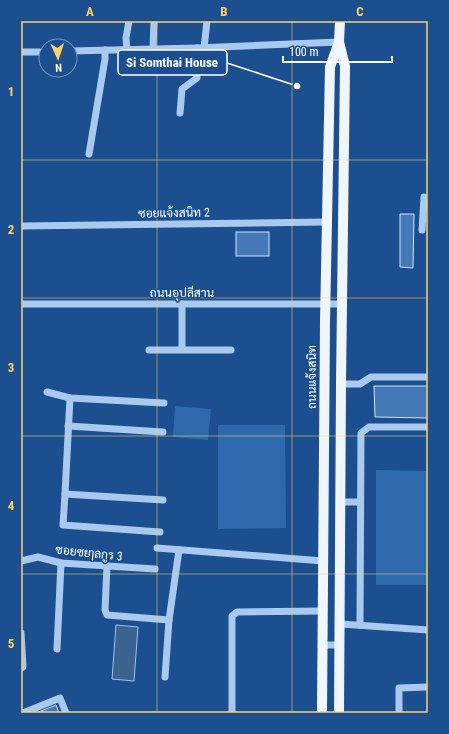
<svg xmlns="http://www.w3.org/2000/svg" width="449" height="734" font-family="'Roboto Condensed',Sarabun,sans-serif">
<rect width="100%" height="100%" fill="#1b4f8f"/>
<!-- green -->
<g fill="#2e69ad">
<path d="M175 406 211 409 208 440 173 437Z"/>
<path d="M218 425H285L286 528 218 529Z"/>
<path d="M376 470 428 471V585H376Z"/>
</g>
<!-- water -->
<path fill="#3c6290" stroke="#9cc4f0" d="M116 625 138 627 134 681 112 679Z"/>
<!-- building -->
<g fill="#4478b7" stroke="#cfe3fa">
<path d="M400 214H414L413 268 400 267Z"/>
<rect x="236" y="232" width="33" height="24"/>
<path d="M374 386H428V418L375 417Z"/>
<path d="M56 705 59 713H36Z"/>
</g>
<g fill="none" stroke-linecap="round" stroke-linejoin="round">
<!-- minor -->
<g stroke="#a9c9ee" stroke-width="7">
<path d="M204 48 207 21"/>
<path d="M153 49 154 21"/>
<path d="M127 50 126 38 129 21"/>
<path d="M70 51 197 48 339 42"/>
<path d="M21 52H46"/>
<path d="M180 113 182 89 197 78V48"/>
<path d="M89 154 105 59V50"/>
<path d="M21 226 327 222"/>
<path d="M422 230 424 197"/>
<path d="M21 304H342"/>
<path d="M182 349V304"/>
<path d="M149 350H231"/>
<path d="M341 384H360L371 377H428"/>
<path d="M47 392 70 398 164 403"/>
<path d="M70 398 65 494 63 525 160 532"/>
<path d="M68 426 163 432"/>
<path d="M65 494 163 500"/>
<path d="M341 502H360"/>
<path d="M157 548 323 561"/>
<path d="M21 561 38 557 61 563 155 569"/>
<path d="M107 566 105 610 107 615 169 620"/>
<path d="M341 624 428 630"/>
<path d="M360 625 361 433 369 427H428"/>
<path d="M21 633 23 667 21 668"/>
<path d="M322 645H340"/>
<path d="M57 649 61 563"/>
<path d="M165 677 169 620 179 550"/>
<path d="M23 713 60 698 66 713"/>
<path d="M232 713V616L237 612 322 611"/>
<path d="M399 713V688L428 687"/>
</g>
<!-- major -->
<g stroke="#f0f6ff" stroke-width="10">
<path d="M322 713 325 322 330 67 339 42"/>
<path d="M339 713 341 384 345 66 339 42 340 21"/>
</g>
</g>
<!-- grid -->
<path fill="none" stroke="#ffd166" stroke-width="1" stroke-opacity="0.55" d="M157 21V713M292 21V713M21 160H428M21 298H428M21 436H428M21 574H428"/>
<g text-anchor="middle" stroke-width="3" stroke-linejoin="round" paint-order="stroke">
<!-- street labels -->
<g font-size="12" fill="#fff" stroke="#1b4f8f">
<text transform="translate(174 213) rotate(-1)" y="4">ซอยแจ้งสนิท 2</text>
<text x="182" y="297">ถนนอุปลีสาน</text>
<text transform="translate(312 377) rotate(-90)" y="4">ถนนแจ้งสนิท</text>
<text transform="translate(89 553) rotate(6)" y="4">ซอยซยๅลกูร 3</text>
</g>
</g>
<!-- callouts -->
<path fill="none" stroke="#fff" stroke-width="1.5" d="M297 86L227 63"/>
<circle fill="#fff" stroke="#1b4f8f" stroke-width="1.5" cx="297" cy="86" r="4"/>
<rect fill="#1b4f8f" stroke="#fff" stroke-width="1.5" x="118" y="50" width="109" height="25" rx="4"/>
<g font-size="13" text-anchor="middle" font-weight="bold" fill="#fff">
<text x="172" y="67">Si Somthai House</text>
</g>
<!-- border -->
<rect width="449" height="734" fill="none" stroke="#1b4f8f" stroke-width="44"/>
<!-- north arrow -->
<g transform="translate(58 58) rotate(177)"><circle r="19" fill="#1b4f8f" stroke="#7695bc"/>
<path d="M0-3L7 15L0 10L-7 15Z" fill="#ffd166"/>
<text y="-6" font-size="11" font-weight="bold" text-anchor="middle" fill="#ffffff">N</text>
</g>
<!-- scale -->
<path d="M283 56v6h109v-6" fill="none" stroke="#ffffff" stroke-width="2"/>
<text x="289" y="56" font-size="12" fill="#ffffff" stroke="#1b4f8f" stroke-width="3" paint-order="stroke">100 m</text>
<rect x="22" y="22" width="405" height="690" fill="none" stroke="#ffd166" stroke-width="1.5"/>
<g font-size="13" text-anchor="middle" font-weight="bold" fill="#ffd166">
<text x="90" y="16">A</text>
<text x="224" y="16">B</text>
<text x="360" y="16">C</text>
<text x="11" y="96">1</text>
<text x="11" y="234">2</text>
<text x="11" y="372">3</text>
<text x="11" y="510">4</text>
<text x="11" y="648">5</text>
</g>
</svg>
